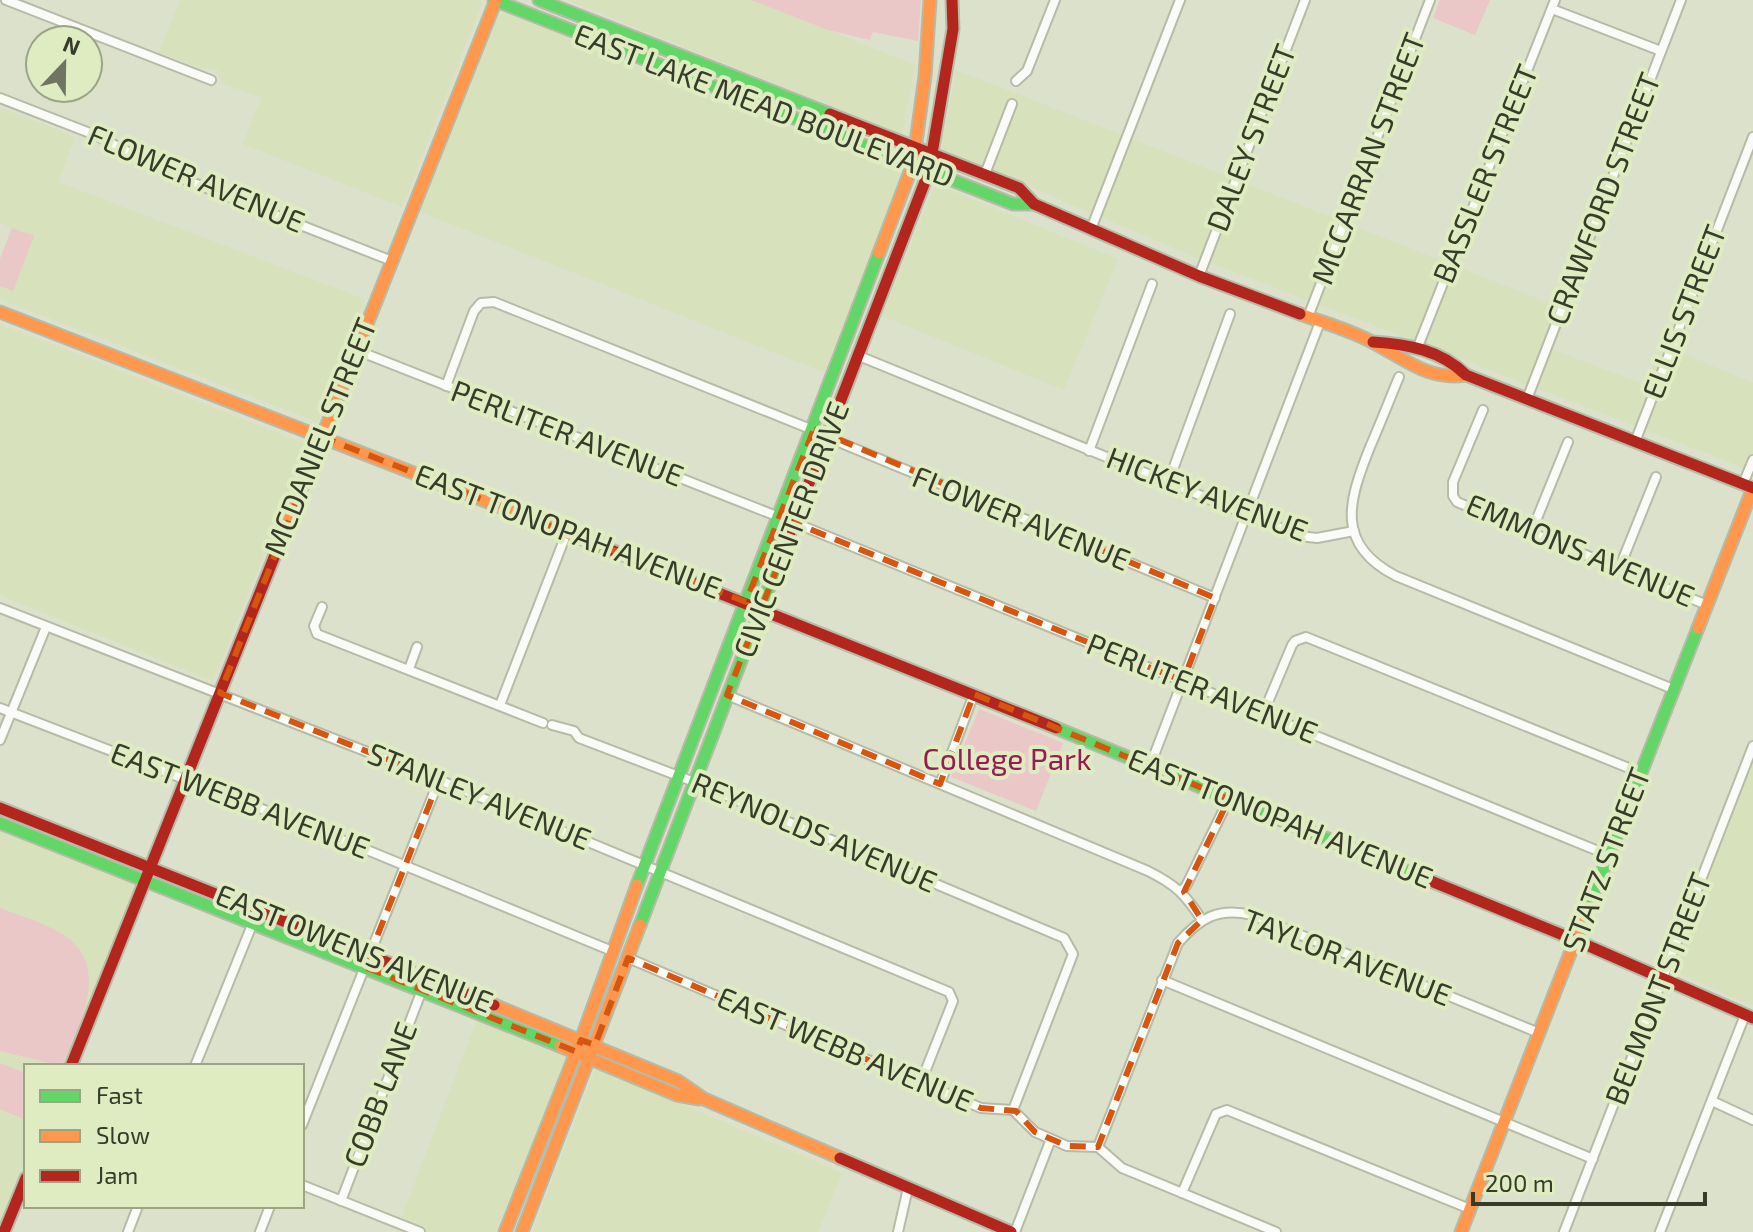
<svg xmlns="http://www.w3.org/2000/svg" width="1753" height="1232" font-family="'Exo 2',sans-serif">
<rect width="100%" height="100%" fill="#dbe1ca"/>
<!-- built -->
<g fill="#d7e1bb">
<path d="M180 0H475L482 3 402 207 243 144 261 98 223 83 217 69 201 68 159 52Z"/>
<path d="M567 0H751L915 65 902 134Z"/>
<path d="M506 13 899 170 901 175 896 192 824 372 418 211 496 20 500 14Z"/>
<path d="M956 70 1567 310 1554 350 1645 385 1663 345 1753 383V471L1193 256 941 149Z"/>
<path d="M0 108 75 137 58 182 364 299 318 422 0 299V258L12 228 0 223Z"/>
<path d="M935 184 1118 259 1064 390 882 316Z"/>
<path d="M0 324 308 445 213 681 0 595Z"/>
<path d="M1753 763V1006L1672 970Z"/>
<path d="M0 827 139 883 65 1066H26V1161L0 1226Z"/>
<path d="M477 1020 568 1056 496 1232H396Z"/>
<path d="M596 1067 842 1173 818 1232H532Z"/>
</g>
<!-- green -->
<g fill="#eac8c8">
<path d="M751 0H921L918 41 873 32 870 40 828 30Z"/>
<path d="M1440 0H1490L1475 35 1433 18Z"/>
<path d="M12 228 34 236 13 291 0 286V259Z"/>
<path d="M979 709 1063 743 1036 811 951 777Z"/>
<path d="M0 908C21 916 45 923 64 935 112 967 79 1025 62 1066L0 1051Z"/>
<path d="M0 1063 26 1073V1120L0 1109Z"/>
</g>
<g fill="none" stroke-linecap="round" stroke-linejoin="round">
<defs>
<g id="street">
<path d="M6 0 211 80"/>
<path d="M1552 9 1661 51"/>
<path d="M1016 81 1027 71 1055 0"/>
<path d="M0 98 95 135 176 176 392 261"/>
<path d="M985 174 1012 104"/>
<path d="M1091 229 1180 0"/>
<path d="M1199 276 1305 0"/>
<path d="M1308 317 1430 0"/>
<path d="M1417 349 1555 0"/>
<path d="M356 350 779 517"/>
<path d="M859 356 1300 536 1317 538 1354 531"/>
<path d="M1399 377C1389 401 1380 424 1370 447 1349 500 1334 544 1396 576L1673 689"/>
<path d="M446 386 474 311 481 303 494 302 813 430"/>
<path d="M1527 399 1681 0"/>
<path d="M1483 410 1453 482V496L1457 502 1707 605"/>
<path d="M829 438 1215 598"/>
<path d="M1635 442 1753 137"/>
<path d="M1089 451 1152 284"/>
<path d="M1168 483 1230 314"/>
<path d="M1743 484 1753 460"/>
<path d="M795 523 1608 855"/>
<path d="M1531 533 1568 442"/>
<path d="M1619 569 1656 477"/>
<path d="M322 607 314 626 317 634 543 723"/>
<path d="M0 608 439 780 949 992 953 1001 921 1082"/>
<path d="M409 669 417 647"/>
<path d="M727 695 1148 871C1176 885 1185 894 1202 920"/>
<path d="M500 705 567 532"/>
<path d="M0 708 355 845 612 951"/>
<path d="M1263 714 1292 645 1295 641 1306 637 1641 773"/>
<path d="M552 725 574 731 579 738 689 780 1064 938 1073 954 1013 1110"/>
<path d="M0 740 46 627"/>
<path d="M1150 766 1320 322"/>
<path d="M940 784 974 694"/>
<path d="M1181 891 1186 886 1229 799"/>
<path d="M628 958 981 1108 1013 1110 1035 1132 1067 1146 1098 1147 1122 1168 1276 1232"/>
<path d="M1162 980 1593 1159"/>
<path d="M195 1066 258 910"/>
<path d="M1712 1101 1753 1120"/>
<path d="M302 1125 439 780"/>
<path d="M1098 1147 1178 943C1200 918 1218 907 1252 915L1539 1033"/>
<path d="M302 1185 420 1232"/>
<path d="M1182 1193 1216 1114 1227 1110 1470 1209"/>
<path d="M341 1201 422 990"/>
<path d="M128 1232 138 1206"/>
<path d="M260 1232 270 1206"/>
<path d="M898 1232 908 1188"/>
<path d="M1015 1232 1051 1139"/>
<path d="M1564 1232 1753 746"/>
<path d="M1660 1232 1745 1015"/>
</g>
<g id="fast">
<path d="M494 0 1013 204H1034"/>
<path d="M539 0 830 114"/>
<path d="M1056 728 1421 877"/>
<path d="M0 823 560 1046"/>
<path d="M637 885 879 253"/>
<path d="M1582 923 1698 628"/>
<path d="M640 925 789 535"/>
</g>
<g id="slow">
<path d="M879 253 913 164 925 76 930 0"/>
<path d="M0 312 611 550"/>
<path d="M1300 314C1324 323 1350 330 1372 342 1404 358 1427 381 1466 375"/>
<path d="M285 530 496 0"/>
<path d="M1698 628 1753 488"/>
<path d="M494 1005 678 1081 704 1099 840 1158"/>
<path d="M560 1046 677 1095 699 1099"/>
<path d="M505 1232 581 1040 637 885"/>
<path d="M522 1232 640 925"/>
<path d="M1461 1232 1582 923"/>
</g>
<g id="jam">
<path d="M830 114 1019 188 1034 204 1199 276 1300 314"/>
<path d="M1373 342C1407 344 1441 350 1466 375L1753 488"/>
<path d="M789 535 929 171 953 29 952 0"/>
<path d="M611 550 1056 728"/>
<path d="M0 808 494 1005"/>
<path d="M1421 877 1575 940 1753 1018"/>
<path d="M71 1066 285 530"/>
<path d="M840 1158 1011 1232"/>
<path d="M4 1232 26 1178"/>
</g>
</defs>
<!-- street casing -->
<use href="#street" stroke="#b6bba8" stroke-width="12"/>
<!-- fast casing -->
<use href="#fast" stroke="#b6bba8" stroke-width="15"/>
<!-- slow casing -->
<use href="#slow" stroke="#b6bba8" stroke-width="15"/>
<!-- jam casing -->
<use href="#jam" stroke="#b6bba8" stroke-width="15"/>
<!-- street -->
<use href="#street" stroke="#fafaf7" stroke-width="8"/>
<!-- fast -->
<use href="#fast" stroke="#63d668" stroke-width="11"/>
<!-- slow -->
<use href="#slow" stroke="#ff974d" stroke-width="11"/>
<!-- jam -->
<use href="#jam" stroke="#b3261e" stroke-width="11"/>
</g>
<!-- marked area -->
<path fill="none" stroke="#d6560f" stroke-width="6" stroke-dasharray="16 10" stroke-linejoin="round" d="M814 429 1215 598 1183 681 795 523 727 695 940 784 974 694 1229 799 1184 892 1202 920 1178 943 1098 1147 1067 1146 1035 1132 1016 1111 981 1108 628 958 595 1045 581 1040 577 1052 365 967 439 780 220 693 322 437 746 602Z"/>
<g text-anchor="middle" stroke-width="8" stroke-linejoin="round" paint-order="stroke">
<!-- street labels -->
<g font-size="30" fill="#363b2a" stroke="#dfebc0">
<text transform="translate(764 106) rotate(21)" y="10">EAST LAKE MEAD BOULEVARD</text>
<text transform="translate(1252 138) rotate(-69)" y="10">DALEY STREET</text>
<text transform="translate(1369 159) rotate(-69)" y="10">MCCARRAN STREET</text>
<text transform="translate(1486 174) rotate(-68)" y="10">BASSLER STREET</text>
<text transform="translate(196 179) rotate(23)" y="10">FLOWER AVENUE</text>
<text transform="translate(1604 199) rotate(-69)" y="10">CRAWFORD STREET</text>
<text transform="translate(1685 312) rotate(-69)" y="10">ELLIS STREET</text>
<text transform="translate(567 434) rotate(21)" y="10">PERLITER AVENUE</text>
<text transform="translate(321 437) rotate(-68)" y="10">MCDANIEL STREET</text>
<text transform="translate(1207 495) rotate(21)" y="10">HICKEY AVENUE</text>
<text transform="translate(1021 519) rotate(22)" y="10">FLOWER AVENUE</text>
<text transform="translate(792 530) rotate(-69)" y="10">CIVIC CENTER DRIVE</text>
<text transform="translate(568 532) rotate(21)" y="10">EAST TONOPAH AVENUE</text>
<text transform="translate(1580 551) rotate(23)" y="10">EMMONS AVENUE</text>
<text transform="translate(1202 689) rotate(22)" y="10">PERLITER AVENUE</text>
<text transform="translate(479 797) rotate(22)" y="10">STANLEY AVENUE</text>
<text transform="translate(240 801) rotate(21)" y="10">EAST WEBB AVENUE</text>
<text transform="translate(1280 819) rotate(22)" y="10">EAST TONOPAH AVENUE</text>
<text transform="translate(814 833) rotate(23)" y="10">REYNOLDS AVENUE</text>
<text transform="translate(1607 860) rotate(-69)" y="10">STATZ STREET</text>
<text transform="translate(354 949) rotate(22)" y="10">EAST OWENS AVENUE</text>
<text transform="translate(1347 958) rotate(21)" y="10">TAYLOR AVENUE</text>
<text transform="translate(1659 989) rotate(-69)" y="10">BELMONT STREET</text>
<text transform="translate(845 1050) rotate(23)" y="10">EAST WEBB AVENUE</text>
<text transform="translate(381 1095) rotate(-69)" y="10">COBB LANE</text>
</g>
<!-- park labels -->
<g font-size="30" fill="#981b52" stroke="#dfebc0">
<text x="1007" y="770">College Park</text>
</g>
</g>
<!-- legend -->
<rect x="24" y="1064" width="280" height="144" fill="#dfebc0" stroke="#9ba584" stroke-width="2"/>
<rect x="40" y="1090" width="40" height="12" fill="#63d668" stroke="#9ba584" stroke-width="2"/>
<text x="96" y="1104" font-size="24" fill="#363b2a">Fast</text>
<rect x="40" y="1130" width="40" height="12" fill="#ff974d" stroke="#9ba584" stroke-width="2"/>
<text x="96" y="1144" font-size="24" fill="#363b2a">Slow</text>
<rect x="40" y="1170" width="40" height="12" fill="#b3261e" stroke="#9ba584" stroke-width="2"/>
<text x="96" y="1184" font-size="24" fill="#363b2a">Jam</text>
<!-- north arrow -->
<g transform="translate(64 64) rotate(22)"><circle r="38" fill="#dfebc0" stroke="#9ba584" stroke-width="2"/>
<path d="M0-6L14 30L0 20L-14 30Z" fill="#707562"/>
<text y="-12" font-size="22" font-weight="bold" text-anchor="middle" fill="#363b2a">N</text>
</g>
<!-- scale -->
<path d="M1473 1192v12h232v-12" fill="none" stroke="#363b2a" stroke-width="4"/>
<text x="1485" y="1192" font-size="24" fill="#363b2a" stroke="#dfebc0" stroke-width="6" paint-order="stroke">200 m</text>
</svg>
